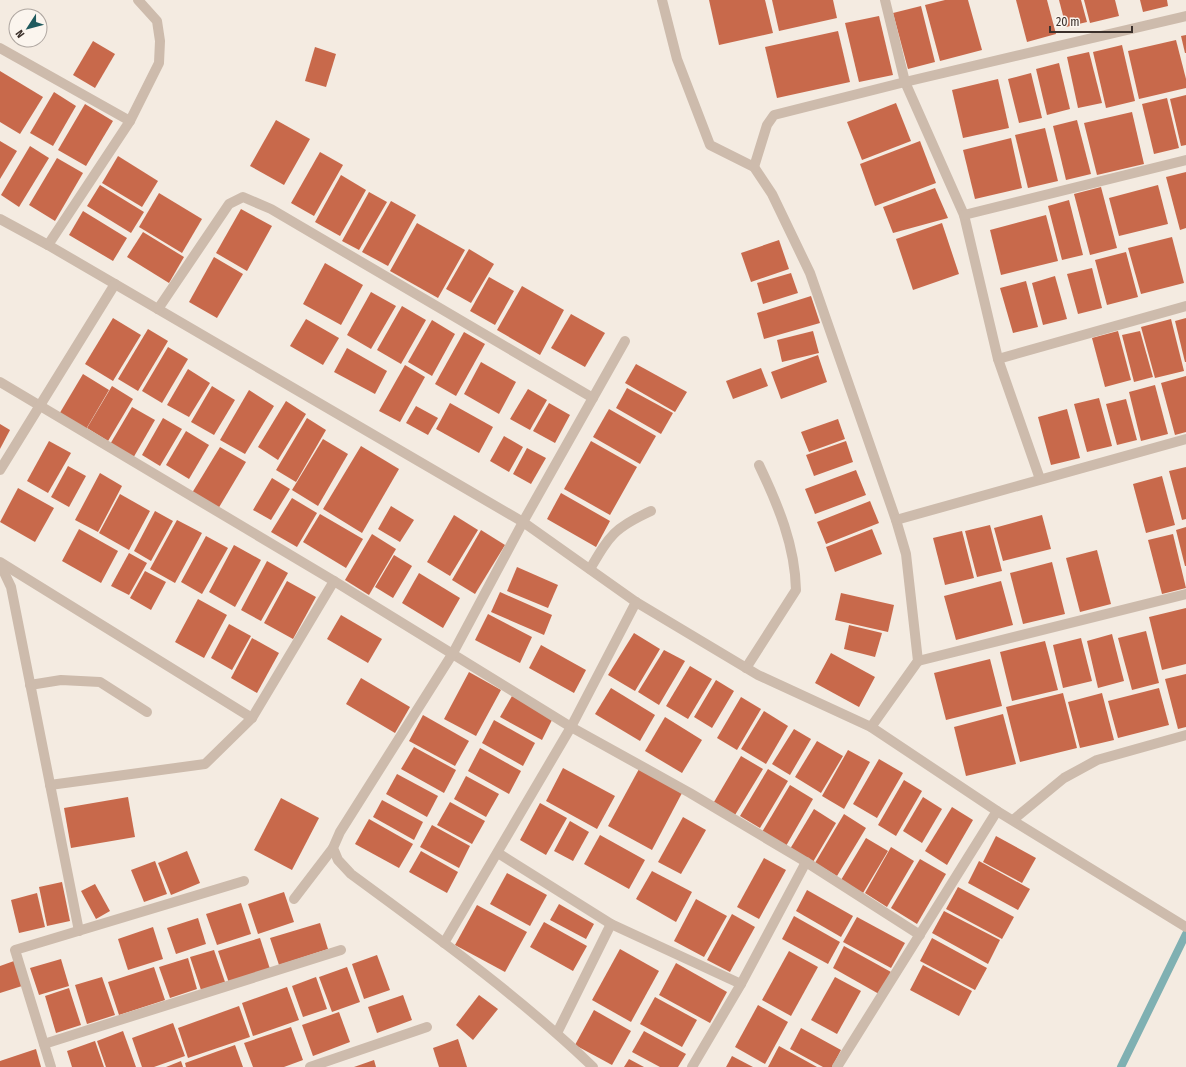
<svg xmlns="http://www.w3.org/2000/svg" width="1186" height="1067" font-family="'Fira Sans Condensed',sans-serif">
<rect width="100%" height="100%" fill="#f4ebe1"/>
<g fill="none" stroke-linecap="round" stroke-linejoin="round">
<!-- stream -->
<path stroke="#7fb0b2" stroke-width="8" d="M1121 1067 1186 934"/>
</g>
<!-- building -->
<g fill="#c8694b">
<path d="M709 0H765L773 33 719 45Z"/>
<path d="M772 0H833L837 18 779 31Z"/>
<path d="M945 0H968L982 50 940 61 925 5Z"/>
<path d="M1016 0H1047L1056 34 1027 42Z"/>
<path d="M1059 0H1081L1087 22 1066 27Z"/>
<path d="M1084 0H1115L1119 16 1090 23Z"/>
<path d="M1140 0H1167L1168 6 1143 12Z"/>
<path d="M921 6 935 62 908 69 893 13Z"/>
<path d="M879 16 893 75 859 82 845 23Z"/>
<path d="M838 31 850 82 777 98 765 47Z"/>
<path d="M1186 35V53H1185L1181 36Z"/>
<path d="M1176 40 1186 79V88L1139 99 1128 51Z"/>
<path d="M93 41 115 54 95 88 73 75Z"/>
<path d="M1122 45 1135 101 1106 108 1093 52Z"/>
<path d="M315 47 336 54 326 87 305 81Z"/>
<path d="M1089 52 1102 103 1078 108 1067 57Z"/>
<path d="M1059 63 1070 109 1047 115 1036 69Z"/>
<path d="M0 71 43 97 20 134 0 122Z"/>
<path d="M1031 73 1042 118 1019 123 1008 79Z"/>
<path d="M998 79 1009 128 963 138 952 90Z"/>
<path d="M54 92 76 106 53 146 30 133Z"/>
<path d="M1186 95V145L1181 146 1170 99Z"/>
<path d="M1167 98 1179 148 1154 154 1142 104Z"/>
<path d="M896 103 911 141 862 160 847 122Z"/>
<path d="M85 104 113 121 86 166 58 150Z"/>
<path d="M1132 112 1144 164 1097 175 1084 123Z"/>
<path d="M276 120 310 139 284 185 250 166Z"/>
<path d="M1077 120 1091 174 1066 180 1053 126Z"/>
<path d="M1045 128 1058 181 1028 188 1015 135Z"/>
<path d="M1011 138 1022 188 975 199 963 150Z"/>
<path d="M0 141 17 151 0 179Z"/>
<path d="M920 141 936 183 875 206 860 164Z"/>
<path d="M30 146 49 158 19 207 1 195Z"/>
<path d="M320 152 343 165 314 216 291 203Z"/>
<path d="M118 156 158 181 142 207 102 183Z"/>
<path d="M57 158 83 173 55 221 29 205Z"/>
<path d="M1186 172V228L1180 230 1166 177Z"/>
<path d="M341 175 366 190 340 236 315 222Z"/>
<path d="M100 185 144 212 131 233 87 206Z"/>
<path d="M1158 185 1168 224 1119 236 1109 198Z"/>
<path d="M1101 187 1117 248 1090 255 1074 194Z"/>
<path d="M935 188 948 218 893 233 883 207Z"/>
<path d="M369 192 387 202 359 250 342 241Z"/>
<path d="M159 193 202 219 182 253 139 227Z"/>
<path d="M1069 200 1083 255 1062 260 1048 206Z"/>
<path d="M391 201 416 215 388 266 362 252Z"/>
<path d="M241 209 272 226 247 271 216 253Z"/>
<path d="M83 211 127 238 113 261 69 235Z"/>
<path d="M1046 215 1058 261 1001 275 990 230Z"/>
<path d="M417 223 465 250 438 298 390 271Z"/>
<path d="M942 223 959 274 913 290 896 239Z"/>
<path d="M143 232 184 257 169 283 127 257Z"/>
<path d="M1172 237 1184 283 1141 294 1128 248Z"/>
<path d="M779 240 789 269 751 282 741 253Z"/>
<path d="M469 249 494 264 471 303 446 289Z"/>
<path d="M1126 252 1138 297 1107 305 1095 260Z"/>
<path d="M214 257 243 274 217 318 189 302Z"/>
<path d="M325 263 363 285 341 325 303 304Z"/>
<path d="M1092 268 1102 308 1078 314 1067 274Z"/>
<path d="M791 273 798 293 763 304 757 283Z"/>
<path d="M1055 276 1067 319 1043 325 1032 283Z"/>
<path d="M489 277 514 291 495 325 470 311Z"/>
<path d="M1026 281 1038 327 1013 333 1000 288Z"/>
<path d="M522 286 564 310 540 355 497 330Z"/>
<path d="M371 292 396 306 371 349 347 335Z"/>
<path d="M811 296 820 323 764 339 757 313Z"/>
<path d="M402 306 426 320 401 364 377 350Z"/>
<path d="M571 314 605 333 585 367 551 348Z"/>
<path d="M113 318 141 335 113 381 85 364Z"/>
<path d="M1186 318V362H1185L1175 321Z"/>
<path d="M306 319 339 338 323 365 290 346Z"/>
<path d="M1171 319 1184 371 1155 378 1141 327Z"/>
<path d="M432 320 455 334 432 376 408 362Z"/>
<path d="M148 329 168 341 138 391 118 379Z"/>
<path d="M813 331 819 353 782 362 777 340Z"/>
<path d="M1118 331 1131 380 1105 387 1092 338Z"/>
<path d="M1140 331 1153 377 1134 382 1122 335Z"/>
<path d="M464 332 485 344 456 396 435 384Z"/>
<path d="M168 347 188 359 162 403 142 391Z"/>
<path d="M347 348 387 371 375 394 334 372Z"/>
<path d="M818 355 827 382 781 399 771 372Z"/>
<path d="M481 362 516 382 499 414 464 394Z"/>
<path d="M636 364 687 392 675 412 625 383Z"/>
<path d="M405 365 425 377 400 422 379 411Z"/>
<path d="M761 368 768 386 733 399 726 381Z"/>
<path d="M188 369 210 383 189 417 167 405Z"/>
<path d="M83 374 109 390 85 431 58 416Z"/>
<path d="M1186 376V432L1175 435 1161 383Z"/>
<path d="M1155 385 1168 434 1141 441 1129 392Z"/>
<path d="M112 386 133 399 108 441 87 428Z"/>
<path d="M212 386 235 400 214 435 191 422Z"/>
<path d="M627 388 673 413 661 434 616 408Z"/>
<path d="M528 389 547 400 530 430 510 419Z"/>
<path d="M249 390 274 406 245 454 220 440Z"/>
<path d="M1099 398 1112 446 1087 452 1074 404Z"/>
<path d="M1126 399 1137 440 1117 445 1106 404Z"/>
<path d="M286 401 306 414 278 460 258 447Z"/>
<path d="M450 403 493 427 479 453 436 429Z"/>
<path d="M549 403 570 415 555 443 533 431Z"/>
<path d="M416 406 438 418 428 435 406 423Z"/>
<path d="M132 407 155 420 132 460 109 446Z"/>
<path d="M609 409 656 436 640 464 593 437Z"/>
<path d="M1067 409 1080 458 1051 465 1038 417Z"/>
<path d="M163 418 182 429 160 466 142 455Z"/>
<path d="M307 418 326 430 296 482 276 470Z"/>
<path d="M838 419 845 439 809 452 801 432Z"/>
<path d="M0 424 10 430 0 449Z"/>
<path d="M186 431 209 445 189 479 166 465Z"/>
<path d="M504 436 523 447 509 472 490 461Z"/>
<path d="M323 439 348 454 318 506 292 490Z"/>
<path d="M49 441 71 453 48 493 27 481Z"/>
<path d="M591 441 637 467 610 515 564 489Z"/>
<path d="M846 441 853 462 814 476 806 455Z"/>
<path d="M361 446 399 469 362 533 323 509Z"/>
<path d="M220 447 246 462 218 509 192 493Z"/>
<path d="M527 448 546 458 531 484 513 474Z"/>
<path d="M68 466 86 476 69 507 51 497Z"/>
<path d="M1186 467V519L1182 520 1169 471Z"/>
<path d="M856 470 866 495 815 514 805 489Z"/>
<path d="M100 473 122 486 98 532 75 520Z"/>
<path d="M1162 476 1175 525 1146 533 1133 484Z"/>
<path d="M272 478 290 489 271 520 253 510Z"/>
<path d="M18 488 54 508 35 542 0 522Z"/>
<path d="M561 493 610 521 596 547 547 519Z"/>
<path d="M120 494 150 511 129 550 99 533Z"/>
<path d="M292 498 317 513 297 547 271 532Z"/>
<path d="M870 501 879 523 826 544 817 522Z"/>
<path d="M391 506 414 520 400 542 378 529Z"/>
<path d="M155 511 173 521 151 561 134 551Z"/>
<path d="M320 514 363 539 346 568 303 542Z"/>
<path d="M454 515 478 530 450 576 427 562Z"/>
<path d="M1042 515 1051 549 1003 561 994 528Z"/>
<path d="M177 520 202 533 175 583 150 569Z"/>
<path d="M990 525 1002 571 977 577 965 531Z"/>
<path d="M1186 527V566H1185L1176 530Z"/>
<path d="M79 529 118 551 101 583 62 561Z"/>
<path d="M872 529 882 554 835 572 826 547Z"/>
<path d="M481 530 505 545 475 594 452 580Z"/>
<path d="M962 531 974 578 945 585 933 538Z"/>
<path d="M372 534 396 549 369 595 345 580Z"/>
<path d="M1173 534 1186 588 1162 594 1148 540Z"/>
<path d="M206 536 228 548 202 594 181 582Z"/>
<path d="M234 545 261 560 235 607 209 592Z"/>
<path d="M1097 550 1111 604 1080 612 1066 558Z"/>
<path d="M129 553 147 563 129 595 111 586Z"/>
<path d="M394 555 412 566 393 598 375 587Z"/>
<path d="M267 561 288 573 261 621 241 610Z"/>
<path d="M1052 562 1065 614 1023 624 1010 573Z"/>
<path d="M517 567 558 585 548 608 507 591Z"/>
<path d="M145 571 166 582 151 610 130 598Z"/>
<path d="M419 573 460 598 443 628 402 603Z"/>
<path d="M287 581 316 597 293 639 264 623Z"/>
<path d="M1001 581 1013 625 956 640 944 596Z"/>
<path d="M500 592 552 615 544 635 491 612Z"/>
<path d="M841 593 894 605 888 632 835 620Z"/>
<path d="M198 599 227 615 204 658 175 642Z"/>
<path d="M1186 608V664L1162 670 1149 617Z"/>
<path d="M488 614 532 637 520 663 475 640Z"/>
<path d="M341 615 382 639 368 663 327 639Z"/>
<path d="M229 624 251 636 232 670 211 658Z"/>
<path d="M849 625 882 633 875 657 844 649Z"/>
<path d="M1146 631 1159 683 1132 690 1118 638Z"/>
<path d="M634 633 660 649 635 691 608 675Z"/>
<path d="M1112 634 1124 681 1098 688 1087 641Z"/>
<path d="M252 638 279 653 257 693 231 678Z"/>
<path d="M1081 638 1092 681 1063 688 1053 645Z"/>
<path d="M1045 641 1058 690 1012 701 1000 652Z"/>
<path d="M541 645 586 670 574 693 529 668Z"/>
<path d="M664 650 685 661 659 705 638 692Z"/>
<path d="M831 653 875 677 859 707 815 683Z"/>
<path d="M990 659 1002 706 946 720 934 673Z"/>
<path d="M690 666 712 679 688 719 666 706Z"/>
<path d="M469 672 501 690 476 736 444 719Z"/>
<path d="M1186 674V727L1178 729 1165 679Z"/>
<path d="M361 678 410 707 395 733 346 704Z"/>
<path d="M716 680 734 691 712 728 694 717Z"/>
<path d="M611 688 655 715 640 741 595 714Z"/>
<path d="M1159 688 1169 725 1118 738 1108 701Z"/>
<path d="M1063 693 1077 748 1020 762 1006 707Z"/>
<path d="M1102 693 1114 740 1080 748 1068 702Z"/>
<path d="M512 696 553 718 542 740 500 717Z"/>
<path d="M741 697 761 709 737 750 717 738Z"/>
<path d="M764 711 788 726 766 764 741 749Z"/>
<path d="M1003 714 1016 764 966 776 954 727Z"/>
<path d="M423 715 469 741 455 766 409 741Z"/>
<path d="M665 717 702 740 682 773 645 751Z"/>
<path d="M494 720 535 743 523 766 482 743Z"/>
<path d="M794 729 811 739 790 775 772 764Z"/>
<path d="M817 741 843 756 821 793 795 777Z"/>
<path d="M414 747 456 770 444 793 401 769Z"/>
<path d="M480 748 521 771 509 794 468 771Z"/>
<path d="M848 750 870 762 844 809 822 796Z"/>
<path d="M741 756 763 769 735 815 714 802Z"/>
<path d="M879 759 903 773 877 818 853 804Z"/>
<path d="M563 768 615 796 597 829 546 801Z"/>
<path d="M639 769 682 793 652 850 608 826Z"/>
<path d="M768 769 788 781 760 828 740 816Z"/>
<path d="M397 774 438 796 427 817 386 794Z"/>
<path d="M466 776 499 794 486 817 454 799Z"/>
<path d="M904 780 922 791 896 836 878 825Z"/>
<path d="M790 785 813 799 786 846 762 832Z"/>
<path d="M128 797 135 837 71 848 64 808Z"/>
<path d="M923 797 942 809 922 843 903 831Z"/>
<path d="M281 798 319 818 292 870 254 850Z"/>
<path d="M382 800 423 822 414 840 373 817Z"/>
<path d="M450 802 485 821 472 844 437 825Z"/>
<path d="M540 803 567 818 546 855 520 840Z"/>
<path d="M952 807 973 820 947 865 925 851Z"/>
<path d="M814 809 836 823 813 862 790 849Z"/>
<path d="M844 814 866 828 837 876 815 863Z"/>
<path d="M683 817 706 830 681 874 658 862Z"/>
<path d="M369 819 413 844 399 868 355 844Z"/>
<path d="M570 821 589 832 573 861 554 851Z"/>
<path d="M432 825 470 846 459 868 420 847Z"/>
<path d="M600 835 645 860 629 889 584 864Z"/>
<path d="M996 836 1036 858 1022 883 983 862Z"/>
<path d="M866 838 888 851 863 893 841 880Z"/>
<path d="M891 847 914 861 887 907 865 893Z"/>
<path d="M187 851 200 883 171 895 158 863Z"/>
<path d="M421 851 458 872 447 893 409 872Z"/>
<path d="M764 858 786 870 759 919 737 907Z"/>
<path d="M920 859 946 874 917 924 891 908Z"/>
<path d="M155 861 167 894 144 902 131 870Z"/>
<path d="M979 861 1030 889 1018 910 968 883Z"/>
<path d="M652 871 692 892 676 922 636 899Z"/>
<path d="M507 873 547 895 530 926 490 904Z"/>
<path d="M62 882 70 921 47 926 39 887Z"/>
<path d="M95 884 110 911 96 919 81 891Z"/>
<path d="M958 887 1014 917 1002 939 946 909Z"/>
<path d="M807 890 853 916 841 937 796 911Z"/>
<path d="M284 892 294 922 258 934 248 904Z"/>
<path d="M37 893 45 927 19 933 11 900Z"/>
<path d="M696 899 727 916 704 957 674 941Z"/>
<path d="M241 903 251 934 217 945 206 914Z"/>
<path d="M559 904 594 924 586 939 550 920Z"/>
<path d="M477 905 527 932 505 972 455 945Z"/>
<path d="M944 911 1000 940 988 964 932 933Z"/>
<path d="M732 914 755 927 730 972 707 960Z"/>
<path d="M794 916 840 942 828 964 782 939Z"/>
<path d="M857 917 905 943 891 968 843 942Z"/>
<path d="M198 918 206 944 176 954 167 928Z"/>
<path d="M544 922 587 946 573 971 530 947Z"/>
<path d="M320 923 328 949 279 965 270 938Z"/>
<path d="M153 927 163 959 128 970 118 939Z"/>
<path d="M260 938 270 969 229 983 218 951Z"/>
<path d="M932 938 987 968 975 990 920 961Z"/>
<path d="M844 946 891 972 879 994 833 968Z"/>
<path d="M620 949 659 971 631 1022 592 1000Z"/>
<path d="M214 950 225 982 201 990 190 957Z"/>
<path d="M789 951 818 967 791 1016 762 1000Z"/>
<path d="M377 955 390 990 364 999 352 964Z"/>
<path d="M188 958 197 989 170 998 159 967Z"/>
<path d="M61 959 69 986 39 995 30 968Z"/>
<path d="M14 961 22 986 0 993V966Z"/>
<path d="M676 963 727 992 710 1023 659 995Z"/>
<path d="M923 965 972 991 959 1016 910 990Z"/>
<path d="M154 967 165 1000 119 1015 108 982Z"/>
<path d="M347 967 360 1002 332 1012 319 977Z"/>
<path d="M102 977 115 1015 87 1024 75 985Z"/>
<path d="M316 977 327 1009 303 1017 292 986Z"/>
<path d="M835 977 861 991 837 1034 811 1020Z"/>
<path d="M287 987 299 1020 253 1036 242 1003Z"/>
<path d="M69 988 81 1025 56 1033 45 996Z"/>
<path d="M403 995 412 1020 377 1033 368 1007Z"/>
<path d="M479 995 498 1009 473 1040 456 1025Z"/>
<path d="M655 997 697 1020 682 1047 640 1024Z"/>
<path d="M758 1005 788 1022 765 1064 735 1047Z"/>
<path d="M239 1006 250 1037 188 1058 178 1028Z"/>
<path d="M594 1010 631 1031 612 1065 575 1045Z"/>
<path d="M339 1012 350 1042 313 1056 302 1025Z"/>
<path d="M173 1023 185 1056 154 1067H142L132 1038Z"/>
<path d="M291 1027 303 1060 284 1067H253L244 1043Z"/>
<path d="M801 1028 841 1050 832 1067H823L790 1049Z"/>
<path d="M123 1031 136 1067H106L97 1041Z"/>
<path d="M644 1031 686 1054 678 1067H660L632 1052Z"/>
<path d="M458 1039 467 1067H439L433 1048Z"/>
<path d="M95 1041 104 1067H72L67 1051Z"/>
<path d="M235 1045 243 1067H186L185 1063Z"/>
<path d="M779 1046 817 1067H768Z"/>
<path d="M36 1049 41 1067H0V1061Z"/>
<path d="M732 1056 753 1067H726Z"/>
<path d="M629 1059 644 1067H624Z"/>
<path d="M374 1060 376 1067H354Z"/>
<path d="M181 1061 183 1067H166Z"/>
</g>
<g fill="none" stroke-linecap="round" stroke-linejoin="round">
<!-- lane -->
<g stroke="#cdbbac" stroke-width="10">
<path d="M590 569C610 535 614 528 651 511"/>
<path d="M746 668 796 590C795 545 778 505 759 465"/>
<path d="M30 685 61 680 100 682 147 712"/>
</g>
<!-- street -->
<g stroke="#cdbbac" stroke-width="10">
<path d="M662 0 677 59 710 145 754 167 772 194 810 273 896 520 906 554 918 661 871 727"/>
<path d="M885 0 905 82 964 215 998 359 1040 479"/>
<path d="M0 48 130 121"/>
<path d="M754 167 767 125 774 115 905 82 1186 16"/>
<path d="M964 215 1186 160"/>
<path d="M0 219 48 245 523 522 636 602 758 675 871 727 997 811 1186 927"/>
<path d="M48 245 130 121 159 63 160 41 157 21 138 0"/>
<path d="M158 309 229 204 243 197 271 209 593 398"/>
<path d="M998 359 1186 306"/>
<path d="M0 382 334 581 571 727 690 793 806 862 920 935"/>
<path d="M0 470 115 284"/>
<path d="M896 520 1186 439"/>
<path d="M0 562 252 718"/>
<path d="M0 564 11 587 79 931"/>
<path d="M918 661 1186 594"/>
<path d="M50 785 205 764 252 718 334 581"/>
<path d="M1013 820 1064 778 1097 760 1186 735"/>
<path d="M498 853 611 924 741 984"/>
<path d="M294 899 333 848"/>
<path d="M444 943 571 727 636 602"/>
<path d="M557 1033 611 924"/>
<path d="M44 1044 341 950"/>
<path d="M51 1067 15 950 244 881"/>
<path d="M310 1067 427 1027"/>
<path d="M593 1067C519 996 434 935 351 874L338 860 333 848 340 832 453 653 523 522 625 341"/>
<path d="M692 1067 741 984 806 862"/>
<path d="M837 1067 997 811"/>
</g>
</g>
<!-- north arrow -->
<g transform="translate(28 28) rotate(234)"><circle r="19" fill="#fbf5ee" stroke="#aea6a0"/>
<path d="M0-3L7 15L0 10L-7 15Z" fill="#1f5a5e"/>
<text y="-6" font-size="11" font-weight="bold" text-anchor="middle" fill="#3b302b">N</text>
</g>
<!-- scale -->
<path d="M1050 26v6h82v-6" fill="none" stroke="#3b302b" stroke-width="2"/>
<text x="1056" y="26" font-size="12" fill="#3b302b" stroke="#fbf5ee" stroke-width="3" paint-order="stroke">20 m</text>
</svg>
